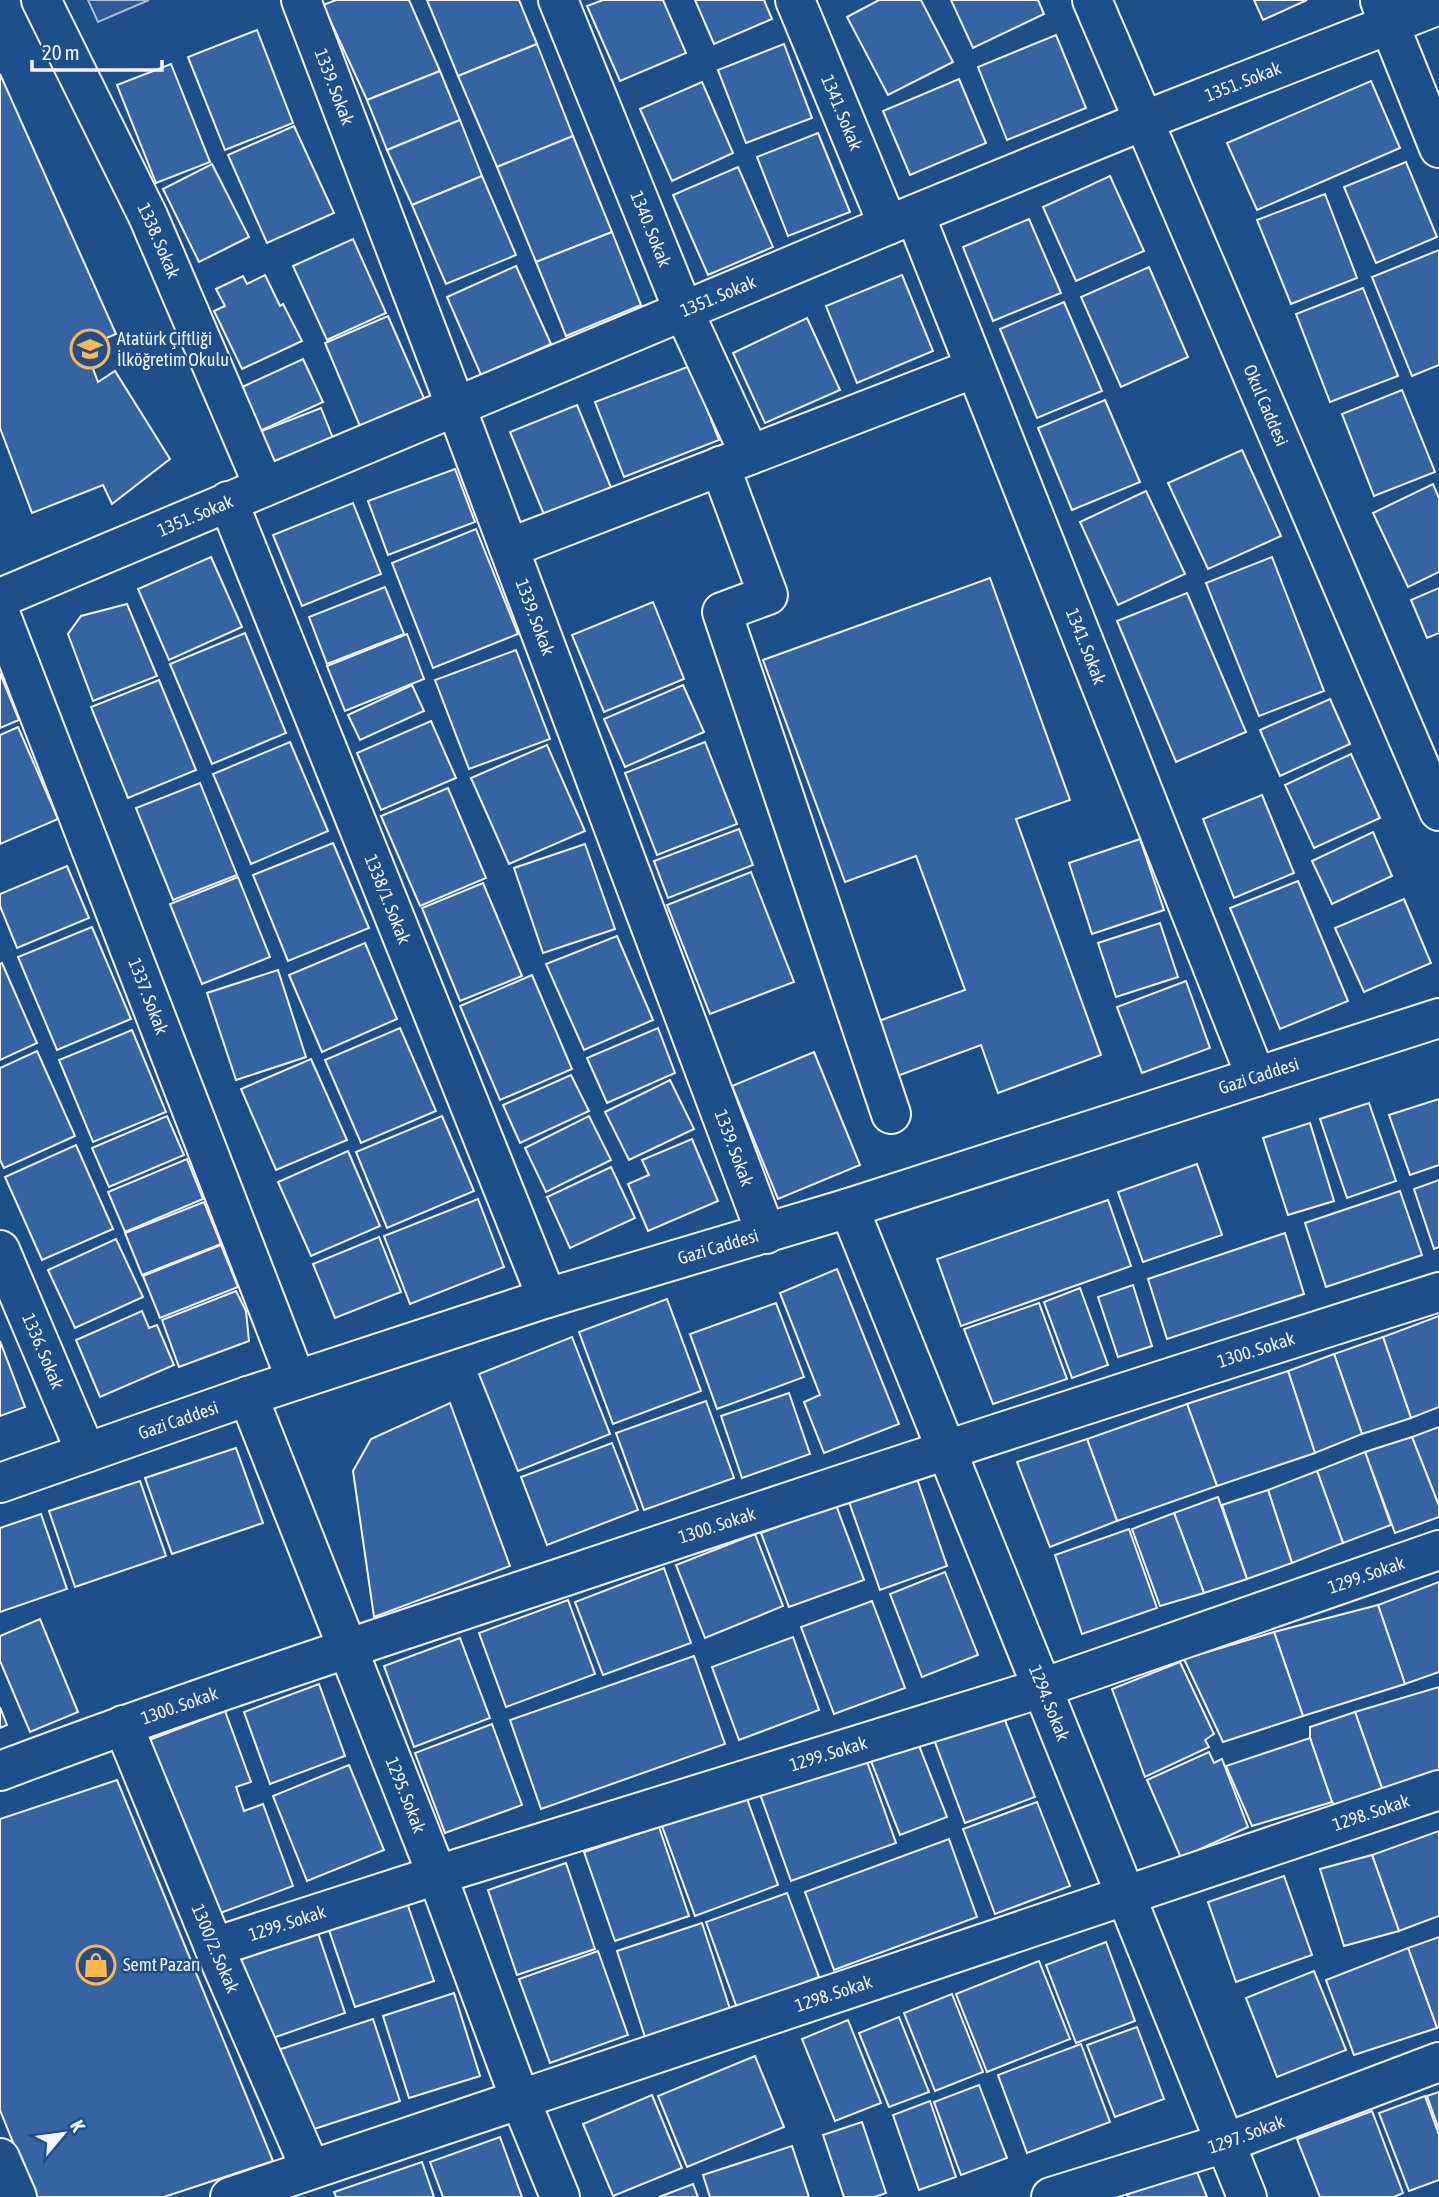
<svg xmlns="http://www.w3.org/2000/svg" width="1439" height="2197" font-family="'Asap Condensed',sans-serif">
<rect width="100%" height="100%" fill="#1f4e8c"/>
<!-- built -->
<path fill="#305b95" stroke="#a8bbd7" stroke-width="2" d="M88 0H149L98 22Z"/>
<!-- building -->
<g fill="#3563a3" stroke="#f2f6ff" stroke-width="2">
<path d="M336 0H409L440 71 367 100 323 5Z"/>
<path d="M427 0H519L537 44 458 76Z"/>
<path d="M603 0H663L686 53 620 81 587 6Z"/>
<path d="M695 0H764L772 19 714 44Z"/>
<path d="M879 0H921L953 62 888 95 847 17Z"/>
<path d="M951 0H1038L1044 14 973 48Z"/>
<path d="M1254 0H1307L1263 20Z"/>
<path d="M257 30 293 123 225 150 188 57Z"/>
<path d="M1056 35 1086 108 1007 140 978 67Z"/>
<path d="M537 44 573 136 497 167 458 76Z"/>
<path d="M784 44 812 118 746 143 718 70Z"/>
<path d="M171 64 210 162 156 183 117 85Z"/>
<path d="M440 71 460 120 387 150 367 100Z"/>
<path d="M0 74 116 334 85 347 98 382 115 371 170 459 112 504 103 485 32 513 0 428Z"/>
<path d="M959 79 986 143 910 175 883 111Z"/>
<path d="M1371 81 1400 148 1257 210 1227 143Z"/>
<path d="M702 82 733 153 672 181 640 109Z"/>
<path d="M460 120 482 176 412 205 387 150Z"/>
<path d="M294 126 334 213 267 243 228 155Z"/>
<path d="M818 133 850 212 788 236 757 157Z"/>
<path d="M573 136 612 232 536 262 497 167Z"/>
<path d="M1406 162 1437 237 1376 263 1344 187Z"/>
<path d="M212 164 249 237 199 262 163 189Z"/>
<path d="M738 167 773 247 708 275 673 195Z"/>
<path d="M482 176 516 255 446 284 412 205Z"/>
<path d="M1110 176 1144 251 1076 281 1043 207Z"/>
<path d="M1325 194 1357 278 1291 304 1257 220Z"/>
<path d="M1029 219 1061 293 993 321 963 247Z"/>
<path d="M612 232 641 305 566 336 536 262Z"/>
<path d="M353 239 386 313 327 340 293 266Z"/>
<path d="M1439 250V365L1412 376 1372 277Z"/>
<path d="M516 266 551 344 481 375 447 297Z"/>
<path d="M1149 267 1188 357 1121 387 1081 297Z"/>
<path d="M265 275 280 306 283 304 302 341 242 369 214 311 225 306 216 289 243 276 247 284Z"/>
<path d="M902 275 933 351 857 383 826 306Z"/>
<path d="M1363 288 1398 376 1330 402 1296 314Z"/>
<path d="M1064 302 1102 391 1037 418 1000 329Z"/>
<path d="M388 316 426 403 362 431 325 343Z"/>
<path d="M807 318 840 390 765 423 733 353Z"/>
<path d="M303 359 323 402 260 431 240 388Z"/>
<path d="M690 366 719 440 624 477 595 402Z"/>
<path d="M1402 390 1435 472 1374 496 1342 414Z"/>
<path d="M1105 400 1140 482 1072 510 1038 428Z"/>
<path d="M577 405 612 490 545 517 510 432Z"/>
<path d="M321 408 336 446 274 470 259 432Z"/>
<path d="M1242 450 1281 536 1208 569 1168 483Z"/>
<path d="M455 469 475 522 388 555 368 501Z"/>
<path d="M1433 484 1439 498V572L1408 587 1373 513Z"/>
<path d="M1146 491 1185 574 1118 605 1080 522Z"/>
<path d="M353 503 381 574 302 606 273 535Z"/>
<path d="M476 529 518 634 433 668 392 563Z"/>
<path d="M211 557 242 627 169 660 138 589Z"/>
<path d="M1272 557 1324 691 1259 716 1206 583Z"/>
<path d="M990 578 1070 800 1016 819 1101 1055 998 1093 981 1045 892 1078 873 1023 965 990 916 856 845 882 763 660Z"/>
<path d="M385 587 404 634 327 664 309 617Z"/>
<path d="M1439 588V633L1427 638 1411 600Z"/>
<path d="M1187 593 1246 732 1176 762 1117 621Z"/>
<path d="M653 602 684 679 604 712 572 635Z"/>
<path d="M127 604 157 676 93 701 68 634 81 616Z"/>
<path d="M245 633 286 733 212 764 170 664Z"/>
<path d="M407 634 424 679 345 711 327 666Z"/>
<path d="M516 650 550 739 469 769 435 680Z"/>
<path d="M0 673 19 720 0 728Z"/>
<path d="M159 680 196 770 128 798 91 707Z"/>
<path d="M412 685 424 711 360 740 348 715Z"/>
<path d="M683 685 704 732 625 767 604 719Z"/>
<path d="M1330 699 1350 744 1280 776 1260 730Z"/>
<path d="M431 721 456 778 381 810 357 753Z"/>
<path d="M18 727 58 819 0 844V735Z"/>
<path d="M290 742 328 831 251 864 213 774Z"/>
<path d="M705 742 737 824 657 855 625 773Z"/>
<path d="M547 745 585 831 509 864 471 778Z"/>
<path d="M1351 754 1380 818 1314 848 1285 785Z"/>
<path d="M200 783 237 875 173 900 136 808Z"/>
<path d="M448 788 486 878 420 906 381 816Z"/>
<path d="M1262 795 1294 873 1234 898 1203 819Z"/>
<path d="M739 829 753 865 668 898 654 861Z"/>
<path d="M1373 832 1392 876 1332 904 1312 861Z"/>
<path d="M1140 839 1164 910 1092 934 1069 863Z"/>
<path d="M333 843 369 928 288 961 253 875Z"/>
<path d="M585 844 615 929 543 953 514 868Z"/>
<path d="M67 866 89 918 17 948 0 906V894Z"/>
<path d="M751 872 794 982 710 1014 667 905Z"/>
<path d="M238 877 270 957 202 984 170 904Z"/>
<path d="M1298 881 1348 1001 1280 1029 1230 908Z"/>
<path d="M483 883 522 976 460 1001 422 908Z"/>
<path d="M1404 899 1431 963 1364 992 1335 928Z"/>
<path d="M1160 923 1178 977 1116 997 1098 943Z"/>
<path d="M92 927 131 1019 57 1050 18 957Z"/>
<path d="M617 936 653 1020 584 1050 546 964Z"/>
<path d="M365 943 397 1019 322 1052 289 975Z"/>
<path d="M2 963 37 1043 0 1060V964Z"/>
<path d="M278 970 306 1057 236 1080 207 993Z"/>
<path d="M532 975 572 1069 500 1100 460 1006Z"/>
<path d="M1186 981 1210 1048 1142 1073 1117 1007Z"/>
<path d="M400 1028 436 1111 361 1143 325 1060Z"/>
<path d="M658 1028 675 1073 607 1103 587 1058Z"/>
<path d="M132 1030 166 1112 93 1142 59 1060Z"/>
<path d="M37 1051 75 1136 4 1168 0 1160V1068Z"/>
<path d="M814 1052 860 1165 778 1199 732 1086Z"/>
<path d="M311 1059 347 1140 276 1170 241 1089Z"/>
<path d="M571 1075 589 1111 520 1143 503 1105Z"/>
<path d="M670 1080 694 1129 629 1160 605 1112Z"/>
<path d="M1439 1099V1165L1410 1175 1389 1115Z"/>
<path d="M1369 1103 1396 1181 1347 1198 1320 1119Z"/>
<path d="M167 1116 184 1155 109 1187 92 1148Z"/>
<path d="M442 1116 474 1191 387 1228 356 1152Z"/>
<path d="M589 1116 611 1160 546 1192 525 1148Z"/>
<path d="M1310 1123 1334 1201 1288 1215 1263 1138Z"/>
<path d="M692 1139 718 1201 648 1231 628 1184 649 1175 642 1160Z"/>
<path d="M76 1145 113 1229 42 1260 5 1177Z"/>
<path d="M348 1151 380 1226 311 1256 278 1182Z"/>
<path d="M187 1159 203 1199 125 1232 108 1192Z"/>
<path d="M1197 1164 1222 1235 1143 1262 1118 1192Z"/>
<path d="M611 1167 635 1218 570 1248 547 1197Z"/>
<path d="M1439 1180V1247L1434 1249 1414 1189Z"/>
<path d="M1400 1191 1422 1255 1326 1287 1305 1223Z"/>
<path d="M478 1199 504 1267 410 1304 384 1236Z"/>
<path d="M1108 1200 1131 1266 961 1326 937 1259Z"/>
<path d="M204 1202 221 1244 142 1275 125 1233Z"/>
<path d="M1285 1233 1304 1294 1167 1339 1148 1279Z"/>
<path d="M379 1237 401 1292 335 1318 313 1264Z"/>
<path d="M116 1239 143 1297 75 1328 48 1270Z"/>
<path d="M221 1245 238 1287 160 1318 143 1276Z"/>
<path d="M837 1269 899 1424 824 1453 804 1402 820 1395 780 1293Z"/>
<path d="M1133 1285 1152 1346 1118 1357 1098 1297Z"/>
<path d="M1080 1288 1108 1365 1072 1378 1044 1302Z"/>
<path d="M236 1291 246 1311 249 1341 179 1367 162 1320Z"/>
<path d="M667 1299 701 1391 613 1424 579 1332Z"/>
<path d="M776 1303 804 1377 717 1409 690 1334Z"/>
<path d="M1039 1303 1067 1379 993 1404 964 1329Z"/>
<path d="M142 1311 149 1328 157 1325 174 1365 100 1397 76 1340Z"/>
<path d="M1439 1316V1407L1411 1418 1383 1337Z"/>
<path d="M572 1337 610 1434 518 1471 479 1374Z"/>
<path d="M1383 1337 1411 1418 1362 1434 1334 1354Z"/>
<path d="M0 1341 25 1407 0 1416Z"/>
<path d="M1334 1354 1362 1434 1315 1453 1288 1371Z"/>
<path d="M1288 1371 1315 1453 1217 1486 1187 1404Z"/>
<path d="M789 1393 810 1454 742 1478 721 1416Z"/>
<path d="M706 1401 734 1478 644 1510 616 1433Z"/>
<path d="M450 1403 510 1566 374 1617 353 1471 371 1439Z"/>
<path d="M1187 1404 1217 1486 1117 1521 1087 1439Z"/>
<path d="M1439 1427V1506L1412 1437Z"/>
<path d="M1412 1437 1439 1506V1517L1395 1533 1365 1452Z"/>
<path d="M1087 1439 1117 1521 1050 1547 1017 1462Z"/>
<path d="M612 1443 638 1510 547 1545 521 1477Z"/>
<path d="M236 1448 263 1523 172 1554 145 1478Z"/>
<path d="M1365 1452 1391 1525 1343 1543 1317 1471Z"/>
<path d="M1317 1471 1343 1543 1292 1563 1268 1490Z"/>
<path d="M916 1476 947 1566 880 1590 848 1499Z"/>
<path d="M140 1481 166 1556 75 1587 49 1511Z"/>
<path d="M1268 1490 1292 1563 1247 1579 1222 1505Z"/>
<path d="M1218 1497 1247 1579 1204 1593 1174 1513Z"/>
<path d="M836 1505 864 1580 789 1607 761 1533Z"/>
<path d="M1174 1513 1204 1593 1160 1606 1132 1529Z"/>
<path d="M41 1514 67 1589 0 1612V1528Z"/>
<path d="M1129 1529 1157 1608 1082 1634 1055 1555Z"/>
<path d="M755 1534 783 1606 705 1638 676 1565Z"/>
<path d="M664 1568 691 1643 603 1675 575 1602Z"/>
<path d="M945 1572 978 1655 922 1677 890 1594Z"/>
<path d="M1439 1582V1672L1405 1684 1378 1605Z"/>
<path d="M568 1600 595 1674 506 1707 479 1633Z"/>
<path d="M872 1601 905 1688 834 1714 801 1627Z"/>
<path d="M1378 1605 1405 1684 1303 1716 1274 1632Z"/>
<path d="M40 1619 78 1712 30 1732 0 1661V1636Z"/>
<path d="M1274 1632 1303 1716 1223 1742 1184 1659Z"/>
<path d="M793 1637 819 1710 739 1740 712 1667Z"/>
<path d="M460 1638 490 1718 414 1747 384 1666Z"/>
<path d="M694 1656 725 1744 541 1809 510 1720Z"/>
<path d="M1180 1662 1214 1734 1205 1740 1209 1747 1145 1777 1112 1689Z"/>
<path d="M319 1684 345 1756 270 1784 244 1712Z"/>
<path d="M1439 1687V1774L1384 1794 1355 1712Z"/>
<path d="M0 1707 7 1725 0 1728Z"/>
<path d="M1001 1710 1035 1797 965 1823 933 1737Z"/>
<path d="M225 1711 251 1782 236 1787 244 1811 263 1804 293 1886 215 1915 149 1740Z"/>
<path d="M1355 1712 1384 1794 1337 1807 1332 1802 1310 1738V1727Z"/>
<path d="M492 1724 522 1805 445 1833 415 1753Z"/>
<path d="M916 1738 947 1817 900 1835 869 1756Z"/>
<path d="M1310 1738 1332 1802 1252 1826 1226 1766Z"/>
<path d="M1209 1752 1214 1763 1222 1759 1248 1827 1181 1858 1147 1780Z"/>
<path d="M865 1756 896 1843 791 1881 760 1794Z"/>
<path d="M349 1765 384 1850 307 1881 273 1796Z"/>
<path d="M117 1780 273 2161 164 2197H35L0 2110V1819Z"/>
<path d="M746 1796 778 1885 695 1916 662 1826Z"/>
<path d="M1037 1802 1070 1886 995 1914 963 1829Z"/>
<path d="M659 1827 689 1916 615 1941 584 1852Z"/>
<path d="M1439 1831V1916L1399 1931 1372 1855Z"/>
<path d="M949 1839 977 1917 834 1970 805 1892Z"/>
<path d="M1372 1855 1399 1931 1344 1946 1320 1869Z"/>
<path d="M566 1863 595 1949 517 1975 488 1890Z"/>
<path d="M1284 1876 1312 1955 1236 1982 1208 1902Z"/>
<path d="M787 1893 819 1977 737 2008 706 1922Z"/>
<path d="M406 1900 434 1981 355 2007 328 1927Z"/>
<path d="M702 1923 730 2009 645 2037 617 1951Z"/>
<path d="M318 1933 345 2013 267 2040 240 1960Z"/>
<path d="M1439 1937V2027L1437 2028 1408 1948Z"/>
<path d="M1106 1942 1135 2021 1076 2043 1046 1965Z"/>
<path d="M1408 1948 1437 2028 1354 2055 1326 1980Z"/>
<path d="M598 1951 628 2035 550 2063 519 1979Z"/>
<path d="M1039 1961 1070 2039 987 2072 956 1994Z"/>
<path d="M1314 1971 1346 2050 1277 2077 1246 1998Z"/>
<path d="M454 1993 480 2076 409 2098 383 2016Z"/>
<path d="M952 1994 983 2072 935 2091 904 2013Z"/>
<path d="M899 2017 929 2092 889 2107 859 2033Z"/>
<path d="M373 2019 400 2101 302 2133 275 2051Z"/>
<path d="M848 2020 881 2103 835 2121 802 2039Z"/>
<path d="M1137 2027 1164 2099 1115 2117 1087 2045Z"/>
<path d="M1081 2044 1110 2122 1027 2153 998 2075Z"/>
<path d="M755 2056 784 2127 687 2167 658 2096Z"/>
<path d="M979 2085 1007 2158 961 2175 934 2102Z"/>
<path d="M1439 2092V2130L1427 2096Z"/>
<path d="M652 2095 682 2168 613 2196 583 2124Z"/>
<path d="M1425 2096 1439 2135V2180L1409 2191 1379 2113Z"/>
<path d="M930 2101 956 2177 919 2190 893 2115Z"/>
<path d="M1372 2111 1403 2193 1394 2197H1320L1297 2139Z"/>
<path d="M862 2122 886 2193 875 2197H844L823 2135Z"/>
<path d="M500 2137 522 2197H443L430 2162Z"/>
<path d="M792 2146 809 2197H710L703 2175Z"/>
<path d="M422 2162 434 2197H336L334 2192Z"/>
<path d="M1195 2167 1207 2197H1128L1127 2194Z"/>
<path d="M693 2184 698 2197H659Z"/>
</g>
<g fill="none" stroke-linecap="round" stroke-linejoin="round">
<defs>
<g id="minor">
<path id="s1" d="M41 0 148 216 264 487"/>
<path id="s2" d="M301 0 456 407 766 1234"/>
<path id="s3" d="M558 0 684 312 750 455"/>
<path id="s4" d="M795 0 888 225"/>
<path d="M1380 1 1439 148"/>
<path id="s5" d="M915 215 1256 1077"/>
<path d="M720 466 768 595 722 612 891 1114"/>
<path id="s6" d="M228 501 547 1298"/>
<path d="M509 548 975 368"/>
<path id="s7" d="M0 598 888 225 1143 121 1439 5"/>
<path id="s8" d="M0 613 296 1380"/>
<path id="s9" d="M849 1208C984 1537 1114 1868 1247 2197"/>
<path id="s10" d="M0 1250 86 1453"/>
<path id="s11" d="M248 1396 437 1875 520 2099 560 2197"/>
<path id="s12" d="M123 1725 214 1947 310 2168"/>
<path id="s13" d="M0 1771C188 1700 379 1638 569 1575 858 1478 1148 1384 1439 1292"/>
<path id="s14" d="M214 1947 437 1875 1042 1688 1439 1550"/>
<path d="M0 2158 17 2197"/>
<path id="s15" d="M230 2197 1439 1790"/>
<path id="s16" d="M1051 2197 1225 2143 1439 2062"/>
</g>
<g id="major">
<path id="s17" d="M1092 0 1439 811"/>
<path id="s18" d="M0 1483 248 1396 547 1298 849 1208 1439 1018"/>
</g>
</defs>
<!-- minor casing -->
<use href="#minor" stroke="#f2f6ff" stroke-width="42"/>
<!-- major casing -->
<use href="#major" stroke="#f2f6ff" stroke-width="42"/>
<!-- minor -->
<use href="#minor" stroke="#1f4e8c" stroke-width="38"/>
<!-- major -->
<use href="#major" stroke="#1f4e8c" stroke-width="38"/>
</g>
<!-- icons -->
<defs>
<symbol id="school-ring" viewBox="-11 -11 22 22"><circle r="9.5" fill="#1f4e8c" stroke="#ffb74d" stroke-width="1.5"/><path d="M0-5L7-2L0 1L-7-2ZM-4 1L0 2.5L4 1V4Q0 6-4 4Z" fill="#ffb74d"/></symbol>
<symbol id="shop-ring" viewBox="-11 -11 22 22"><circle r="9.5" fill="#1f4e8c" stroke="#ffb74d" stroke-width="1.5"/><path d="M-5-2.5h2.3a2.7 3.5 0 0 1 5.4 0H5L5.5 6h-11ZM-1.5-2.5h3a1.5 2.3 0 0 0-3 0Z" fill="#ffb74d"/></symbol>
</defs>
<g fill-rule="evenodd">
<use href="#school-ring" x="68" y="327" width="44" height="44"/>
<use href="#shop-ring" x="74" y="1943" width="44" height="44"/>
</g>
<g text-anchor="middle" stroke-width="5" stroke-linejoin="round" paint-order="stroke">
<!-- street labels -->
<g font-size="18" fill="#f2f6ff" stroke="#1f4e8c">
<text dy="6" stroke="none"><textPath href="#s7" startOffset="1346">1351. Sokak</textPath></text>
<text dy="6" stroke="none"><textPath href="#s2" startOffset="93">1339. Sokak</textPath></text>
<text dy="6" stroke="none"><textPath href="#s4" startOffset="122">1341. Sokak</textPath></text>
<text dy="6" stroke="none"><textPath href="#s3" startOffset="247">1340. Sokak</textPath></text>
<text dy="6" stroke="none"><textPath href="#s1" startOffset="268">1338. Sokak</textPath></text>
<text dy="6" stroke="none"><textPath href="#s7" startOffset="779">1351. Sokak</textPath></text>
<text dy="6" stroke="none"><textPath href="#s17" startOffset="441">Okul Caddesi</textPath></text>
<text dy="6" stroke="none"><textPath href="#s7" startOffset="212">1351. Sokak</textPath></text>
<text dy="6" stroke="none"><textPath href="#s2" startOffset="660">1339. Sokak</textPath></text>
<text dy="6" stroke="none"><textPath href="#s5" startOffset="464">1341. Sokak</textPath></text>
<text dy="6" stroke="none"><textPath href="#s6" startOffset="429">1338/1. Sokak</textPath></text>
<text dy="6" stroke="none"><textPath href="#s8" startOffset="411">1337. Sokak</textPath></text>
<text dy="6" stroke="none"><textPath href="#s18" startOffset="1323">Gazi Caddesi</textPath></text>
<text dy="6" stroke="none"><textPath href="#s2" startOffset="1227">1339. Sokak</textPath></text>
<text dy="6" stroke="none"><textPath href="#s18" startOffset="756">Gazi Caddesi</textPath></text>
<text dy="6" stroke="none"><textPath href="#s13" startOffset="1325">1300. Sokak</textPath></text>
<text dy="6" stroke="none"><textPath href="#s10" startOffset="110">1336. Sokak</textPath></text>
<text dy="6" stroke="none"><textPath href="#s18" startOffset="189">Gazi Caddesi</textPath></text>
<text dy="6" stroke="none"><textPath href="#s13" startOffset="758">1300. Sokak</textPath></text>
<text dy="6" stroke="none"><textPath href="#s14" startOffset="1211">1299. Sokak</textPath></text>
<text dy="6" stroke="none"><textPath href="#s9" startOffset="534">1294. Sokak</textPath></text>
<text dy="6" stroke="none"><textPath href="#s13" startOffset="191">1300. Sokak</textPath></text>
<text dy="6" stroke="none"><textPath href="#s14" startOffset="644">1299. Sokak</textPath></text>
<text dy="6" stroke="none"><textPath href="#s11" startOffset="429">1295. Sokak</textPath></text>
<text dy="6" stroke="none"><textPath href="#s15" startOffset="1204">1298. Sokak</textPath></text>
<text dy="6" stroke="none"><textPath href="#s14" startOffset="77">1299. Sokak</textPath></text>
<text dy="6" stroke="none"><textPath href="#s12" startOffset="242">1300/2. Sokak</textPath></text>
<text dy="6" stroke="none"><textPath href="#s15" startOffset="637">1298. Sokak</textPath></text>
<text dy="6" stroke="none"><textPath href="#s16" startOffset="205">1297. Sokak</textPath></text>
</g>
<!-- poi labels -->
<g font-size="18" fill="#f2f6ff" stroke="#1f4e8c" text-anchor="start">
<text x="117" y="345">Atatürk Çiftliği<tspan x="117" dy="21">İlköğretim Okulu</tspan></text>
<text x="123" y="1971">Semt Pazarı</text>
</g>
</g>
<!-- north arrow -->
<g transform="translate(63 2134) rotate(61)" stroke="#1f4e8c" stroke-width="5" paint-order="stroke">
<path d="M0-5L12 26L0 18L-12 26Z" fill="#f2f6ff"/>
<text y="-10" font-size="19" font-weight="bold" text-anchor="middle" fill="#f2f6ff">K</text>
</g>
<!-- scale -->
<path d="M32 60v10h130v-10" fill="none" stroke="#f2f6ff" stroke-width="3.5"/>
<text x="42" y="60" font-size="21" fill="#f2f6ff" stroke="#1f4e8c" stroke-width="5" paint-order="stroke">20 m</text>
</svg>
